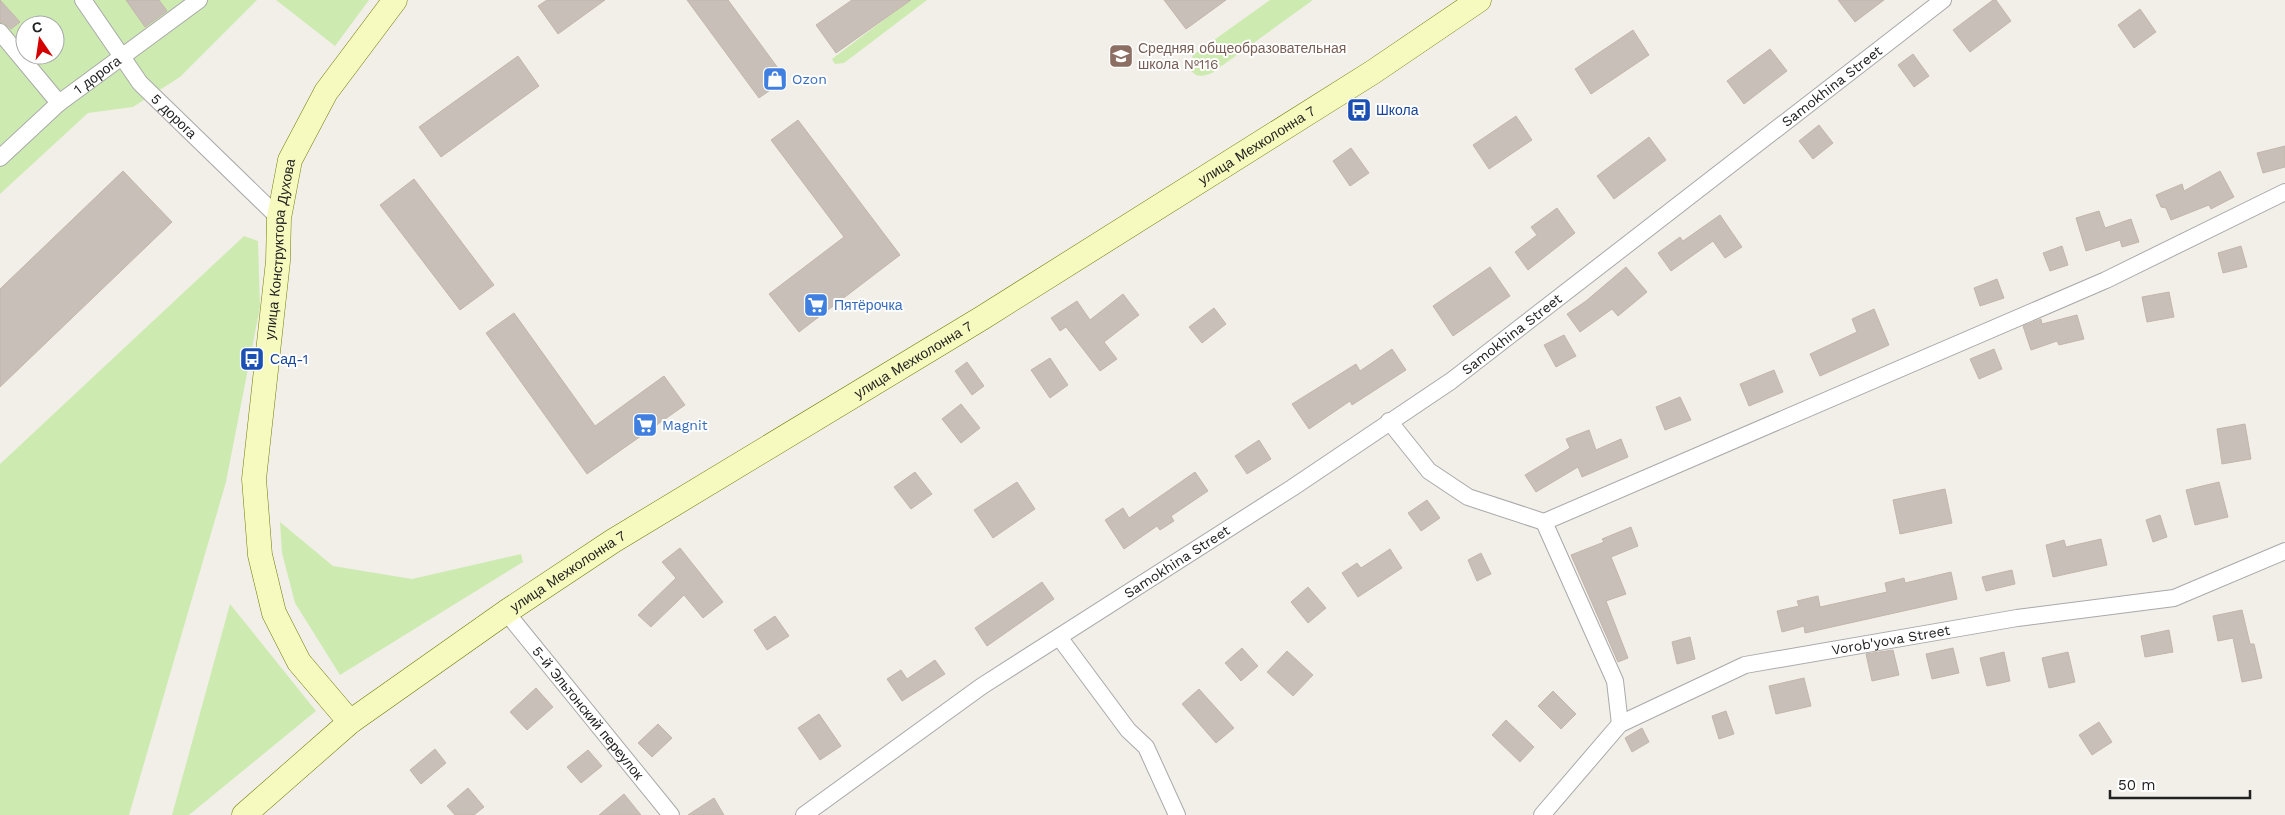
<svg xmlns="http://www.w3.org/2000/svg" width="2285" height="815" font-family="'Work Sans',sans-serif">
<rect width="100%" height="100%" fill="#f2efe9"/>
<!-- grass -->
<g fill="#cdebb0" fill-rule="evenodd">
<path d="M0 0H257L180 77 133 107 88 113 0 194ZM25 25H55V55H25Z"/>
<path d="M276 0H369L335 46Z"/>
<path d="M910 0H927L844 63 835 64 832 59Z"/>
<path d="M1270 0H1313L1212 73C1201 77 1196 78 1189 68L1193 55Z"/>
<path d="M244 236 258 241 260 307 226 482 129 815H0V464Z"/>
<path d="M280 522 333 566 412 579 521 554 523 562 340 675 295 603 282 553Z"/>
<path d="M230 604 316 711 189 815H172Z"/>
</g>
<!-- building -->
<g fill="#c7bfb8" stroke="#c4b6ab">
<path d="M0 0 20 22 11 29 4 23 0 22Z"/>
<path d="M126 0H159L167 11 145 27Z"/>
<path d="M547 0H605L558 34 538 6Z"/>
<path d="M687 0H728L786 79 759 98Z"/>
<path d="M852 0H911L836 53 816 25Z"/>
<path d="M1164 0H1226L1186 29Z"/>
<path d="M1838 0H1884L1855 22Z"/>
<path d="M1993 0H1996L2011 21 1970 52 1953 30Z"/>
<path d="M2140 9 2156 32 2134 48 2118 25Z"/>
<path d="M1633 30 1649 55 1591 94 1575 69Z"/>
<path d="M1770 49 1787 71 1744 104 1727 81Z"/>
<path d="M1913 54 1929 76 1914 87 1898 65Z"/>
<path d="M518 56 539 86 441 157 419 127Z"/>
<path d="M1516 116 1532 140 1489 169 1473 145Z"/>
<path d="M798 120 900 255 799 332 769 294 844 237 771 140Z"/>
<path d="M1819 125 1833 143 1813 159 1799 141Z"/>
<path d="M1649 137 1666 160 1614 199 1597 176Z"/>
<path d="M2285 146V167L2263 173 2257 153Z"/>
<path d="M1351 148 1369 173 1350 186 1333 161Z"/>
<path d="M123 171 172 222 0 387V289Z"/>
<path d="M2220 171 2234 197 2211 209 2209 205 2171 220 2166 208 2161 207 2156 195 2182 184 2184 191Z"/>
<path d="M414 179 494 285 460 310 380 205Z"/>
<path d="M1557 208 1575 233 1528 270 1515 252 1537 235 1531 227Z"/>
<path d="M2099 211 2105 228 2131 219 2139 242 2122 247 2120 240 2086 251 2076 218Z"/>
<path d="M1720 215 1742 247 1725 258 1713 241 1671 271 1658 253 1680 237 1683 241Z"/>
<path d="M2062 246 2068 265 2050 271 2043 253Z"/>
<path d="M2241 246 2247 267 2223 273 2218 253Z"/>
<path d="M1490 267 1510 296 1453 336 1433 306Z"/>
<path d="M1626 267 1647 292 1618 316 1612 309 1580 332 1567 314 1586 301Z"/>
<path d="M1997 279 2004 298 1980 306 1974 288Z"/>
<path d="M2169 292 2174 317 2147 322 2142 297Z"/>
<path d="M1123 294 1139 315 1104 342 1117 359 1100 371 1066 327 1060 331 1051 318 1077 301 1090 320Z"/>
<path d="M1214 308 1226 324 1202 343 1189 327Z"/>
<path d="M1874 309 1889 345 1820 376 1810 354 1857 332 1852 319Z"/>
<path d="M514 313 595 426 664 376 685 405 587 474 486 333Z"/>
<path d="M2077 315 2084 339 2059 345 2057 341 2031 350 2023 326 2041 319 2042 324Z"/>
<path d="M1564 335 1576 356 1556 367 1544 345Z"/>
<path d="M1392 349 1406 370 1352 405 1350 401 1309 429 1292 404 1356 364 1360 371Z"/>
<path d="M1994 349 2002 369 1979 379 1970 359Z"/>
<path d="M1050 358 1068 385 1050 398 1031 370Z"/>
<path d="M967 362 984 386 972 395 955 371Z"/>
<path d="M1774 370 1783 392 1749 406 1740 384Z"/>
<path d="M1680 397 1691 420 1665 430 1656 407Z"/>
<path d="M961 404 980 428 961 443 942 419Z"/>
<path d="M2245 424 2251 459 2222 464 2217 429Z"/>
<path d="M1589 430 1596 450 1621 439 1628 457 1582 477 1578 467 1536 492 1525 475 1570 448 1566 439Z"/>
<path d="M1259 440 1271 459 1247 474 1235 456Z"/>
<path d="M915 472 932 494 911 509 894 487Z"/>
<path d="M1195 472 1208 491 1171 516 1174 521 1160 530 1157 526 1124 549 1105 520 1123 508 1129 518Z"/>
<path d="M1017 482 1035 509 993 538 974 510Z"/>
<path d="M2219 482 2228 517 2195 525 2186 490Z"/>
<path d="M1945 489 1952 523 1900 534 1893 500Z"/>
<path d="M1427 500 1440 518 1421 531 1408 513Z"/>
<path d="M2160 515 2167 537 2153 542 2146 520Z"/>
<path d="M1631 527 1638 546 1611 557 1626 594 1606 601 1628 658 1618 662 1571 555 1604 542 1602 539Z"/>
<path d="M2101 539 2107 565 2053 577 2046 545 2064 540 2066 547Z"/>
<path d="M680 548 723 602 703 618 684 595 651 627 638 615 676 578 662 562Z"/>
<path d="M1390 549 1402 568 1358 597 1342 573 1357 563 1361 568Z"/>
<path d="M1481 553 1491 574 1477 581 1468 560Z"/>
<path d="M2012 570 2015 584 1986 591 1982 577Z"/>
<path d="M1951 572 1957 599 1805 633 1804 626 1782 632 1777 611 1799 606 1797 601 1818 596 1820 607 1887 592 1885 583 1904 578 1905 583Z"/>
<path d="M1042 582 1054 599 987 646 975 628Z"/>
<path d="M1308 587 1326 608 1308 623 1291 602Z"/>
<path d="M2242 610 2250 644H2254L2262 678 2242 682 2233 638 2218 641 2213 616Z"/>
<path d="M775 616 789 636 767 650 754 630Z"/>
<path d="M2169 630 2173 652 2145 657 2141 636Z"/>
<path d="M1690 637 1695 659 1677 664 1672 642Z"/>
<path d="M1242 648 1258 666 1241 681 1225 663Z"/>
<path d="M1953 648 1959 673 1932 679 1926 654Z"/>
<path d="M1893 650 1899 675 1872 681 1866 654Z"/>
<path d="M1287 651 1313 675 1293 696 1267 672Z"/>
<path d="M2004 652 2010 681 1987 686 1980 658Z"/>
<path d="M2068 652 2075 682 2049 688 2042 658Z"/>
<path d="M935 660 945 674 902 701 887 679 901 670 907 679Z"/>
<path d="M1804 678 1811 706 1776 714 1769 686Z"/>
<path d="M536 688 553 707 527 730 510 712Z"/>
<path d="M1199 689 1234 728 1216 743 1182 704Z"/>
<path d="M1553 691 1576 714 1561 729 1538 706Z"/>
<path d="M1726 711 1734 734 1719 739 1712 716Z"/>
<path d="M819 714 841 746 820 760 798 728Z"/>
<path d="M1506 720 1534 747 1520 762 1492 735Z"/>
<path d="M2099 722 2112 742 2092 755 2079 735Z"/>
<path d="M658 724 672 738 652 757 638 743Z"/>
<path d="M1642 728 1649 742 1632 752 1625 738Z"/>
<path d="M435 749 446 763 421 784 410 770Z"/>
<path d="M588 750 602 766 581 783 567 767Z"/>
<path d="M468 788 484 807 474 815H455L447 806Z"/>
<path d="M624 794 641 815H599Z"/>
<path d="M714 798 724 815H688Z"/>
</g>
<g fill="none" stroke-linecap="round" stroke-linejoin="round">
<defs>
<g id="street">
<path id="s1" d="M83 0 140 83 279 218"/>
<path d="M0 32 59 103"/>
<path id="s2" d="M0 158 59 103 199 0"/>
<path d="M1389 421 1429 471 1468 497 1544 522 2106 280 2285 192"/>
<path d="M1544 522 1615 681 1620 724"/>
<path id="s3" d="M506 612 671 815"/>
<path d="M1059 637 1128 730 1146 747 1177 815"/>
<path id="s4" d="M804 815 982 686 1292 488 1451 381 1943 0"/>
<path id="s5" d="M1542 815 1620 724 1745 665 2017 618 2174 598 2285 551"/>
</g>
<g id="secondary">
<path id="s6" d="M350 722 299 662 274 613 260 555 254 479 278 261 279 218 290 160 326 92 395 0"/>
<path id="s7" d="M244 815 350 722 506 612 613 541 982 318 1373 72 1479 0"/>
</g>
</defs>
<!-- street casing -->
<use href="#street" stroke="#a9a9a9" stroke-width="18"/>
<!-- secondary casing -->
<use href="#secondary" stroke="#707d05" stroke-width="25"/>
<!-- street -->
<use href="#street" stroke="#fff" stroke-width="16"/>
<!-- secondary -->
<use href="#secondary" stroke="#f7fabf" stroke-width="24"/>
</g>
<!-- icons -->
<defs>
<symbol id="school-square" viewBox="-11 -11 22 22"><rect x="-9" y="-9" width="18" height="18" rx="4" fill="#8d6e63" stroke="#fff"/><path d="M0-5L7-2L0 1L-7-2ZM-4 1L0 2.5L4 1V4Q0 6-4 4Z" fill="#fff"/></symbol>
<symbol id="shop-square" viewBox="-11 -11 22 22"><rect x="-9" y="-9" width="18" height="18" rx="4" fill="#3f7fe0" stroke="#fff"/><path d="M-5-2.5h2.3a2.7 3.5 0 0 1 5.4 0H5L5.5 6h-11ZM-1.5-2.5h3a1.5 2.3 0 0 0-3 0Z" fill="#fff"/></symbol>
<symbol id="bus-square" viewBox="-11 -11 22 22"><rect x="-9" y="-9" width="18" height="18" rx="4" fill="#1a4fb4" stroke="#fff"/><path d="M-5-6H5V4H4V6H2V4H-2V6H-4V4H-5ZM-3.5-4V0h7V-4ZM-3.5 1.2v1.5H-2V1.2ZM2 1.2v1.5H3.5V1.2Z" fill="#fff"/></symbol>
<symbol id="supermarket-square" viewBox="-11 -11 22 22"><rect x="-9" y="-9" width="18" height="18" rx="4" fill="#3f7fe0" stroke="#fff"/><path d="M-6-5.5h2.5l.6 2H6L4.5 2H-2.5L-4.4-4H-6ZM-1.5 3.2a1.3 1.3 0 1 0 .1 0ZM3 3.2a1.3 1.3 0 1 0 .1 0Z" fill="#fff"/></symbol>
</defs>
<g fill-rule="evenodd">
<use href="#school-square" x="1107" y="42" width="28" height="28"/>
<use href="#shop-square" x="761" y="65" width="28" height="28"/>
<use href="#bus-square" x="1345" y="96" width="28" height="28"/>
<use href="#supermarket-square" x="802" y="291" width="28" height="28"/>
<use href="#bus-square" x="238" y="345" width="28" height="28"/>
<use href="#supermarket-square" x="631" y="411" width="28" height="28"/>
</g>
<g text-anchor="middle" stroke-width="4" stroke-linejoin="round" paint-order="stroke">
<!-- education labels -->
<g font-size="14" fill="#785e54" stroke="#fff" text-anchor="start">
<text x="1138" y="53">Средняя общеобразовательная<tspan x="1138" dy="16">школа №116</tspan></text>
</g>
<!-- street labels -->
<g font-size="14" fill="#222" stroke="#fff">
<text dy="5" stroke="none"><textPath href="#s2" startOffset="128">1 дорога</textPath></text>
<text dy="5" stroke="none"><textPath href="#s4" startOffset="1261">Samokhina Street</textPath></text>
<text dy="5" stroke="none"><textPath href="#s1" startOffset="148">5 дорога</textPath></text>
<text dy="5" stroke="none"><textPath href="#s7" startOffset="1216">улица Мехколонна 7</textPath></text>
<text dy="5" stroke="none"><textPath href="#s6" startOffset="501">улица Конструктора Духова</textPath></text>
<text dy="5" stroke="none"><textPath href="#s4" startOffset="856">Samokhina Street</textPath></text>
<text dy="5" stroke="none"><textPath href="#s7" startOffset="811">улица Мехколонна 7</textPath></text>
<text dy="5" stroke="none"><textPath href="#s4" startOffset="451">Samokhina Street</textPath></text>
<text dy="5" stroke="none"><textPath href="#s7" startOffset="406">улица Мехколонна 7</textPath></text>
<text dy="5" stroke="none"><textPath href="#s5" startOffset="406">Vorob'yova Street</textPath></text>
<text dy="5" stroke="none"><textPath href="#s3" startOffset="130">5-й Эльтонский переулок</textPath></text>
</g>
<!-- shop labels -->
<g font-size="14" fill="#366cbe" stroke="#fff" text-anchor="start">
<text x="792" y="84">Ozon</text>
<text x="834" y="310">Пятёрочка</text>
<text x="662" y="430">Magnit</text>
</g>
<!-- transit labels -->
<g font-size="14" fill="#164399" stroke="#fff" text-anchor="start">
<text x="1376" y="115">Школа</text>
<text x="270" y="364">Сад-1</text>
</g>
</g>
<!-- north arrow -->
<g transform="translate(40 40) rotate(347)"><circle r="24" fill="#ffffff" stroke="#a7a7a7"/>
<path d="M0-4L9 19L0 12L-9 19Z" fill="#d40000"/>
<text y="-8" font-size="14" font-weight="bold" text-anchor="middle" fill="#222222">С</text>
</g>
<!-- scale -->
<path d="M2110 790v8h140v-8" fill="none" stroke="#222222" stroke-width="2.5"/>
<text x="2118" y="790" font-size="15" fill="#222222" stroke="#ffffff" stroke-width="4" paint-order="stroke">50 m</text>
</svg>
